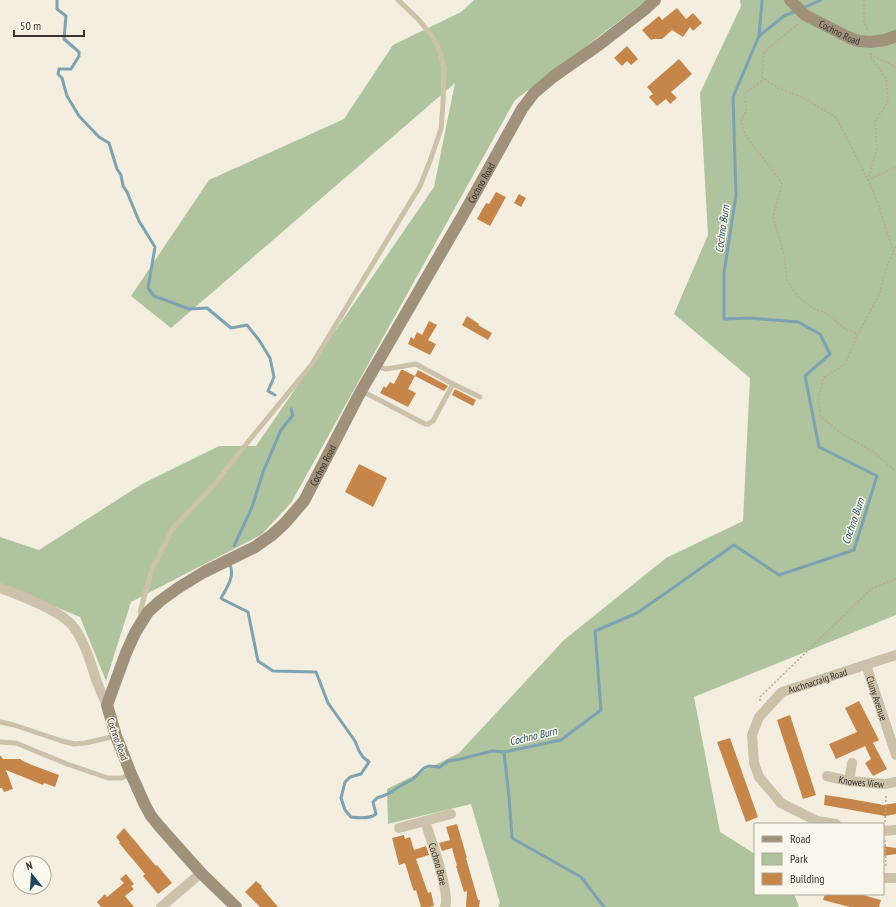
<svg xmlns="http://www.w3.org/2000/svg" width="896" height="907" font-family="'PT Sans Narrow',sans-serif">
<rect width="100%" height="100%" fill="#f3eedf"/>
<!-- green -->
<g fill="#aec39e">
<path d="M474 0H647L515 100 291 503 261 535 131 602 106 681 80 617 0 584V537L39 550 142 484 219 446H256L434 187 455 83 171 328 131 296 209 180 344 119 393 45 461 12Z"/>
<path d="M740 0H896V615L694 697 720 832 755 854V894H794L799 907H498L500 903 471 804 388 824 387 789 459 753 564 640 666 558 743 521 750 378 674 314 708 235 700 93 741 6Z"/>
</g>
<g fill="none" stroke-linecap="round" stroke-linejoin="round">
<!-- stream -->
<g stroke="#7da2b1" stroke-width="3">
<path d="M57 0V9L66 16 64 39 79 52V56L71 69H59L58 74 62 78 67 96 79 116 99 137 109 143 117 169 121 175 123 186 127 192 139 221 155 247 148 288 154 296 189 309 207 308 231 328 247 325 259 340 270 358 274 377 268 391 275 395"/>
<path d="M803 8 821 0"/>
<path d="M759 36 784 16 796 11"/>
<path d="M234 546 252 507 263 472 281 430 293 415 291 409"/>
<path d="M230 565C235 576 227 588 221 598L222 599 248 612 258 661 273 671 316 672 328 703 355 741 359 751 363 757 369 762 361 774 350 777 345 782 341 798 345 810 351 817C358 818 370 819 376 814L373 802 377 798 388 794 400 786 413 779 424 768 429 766 440 767 448 761 461 759 492 751 504 752"/>
<path d="M604 907 581 877 512 838 509 797 504 752 561 740 601 710 595 631 637 613 734 545 779 575 854 550 877 476 819 447 805 376 830 354 820 334 798 322 750 318 724 319V273L736 195 733 97 759 36 762 0"/>
</g>
</g>
<!-- building -->
<g fill="#c78649">
<path d="M677 8 686 19 693 13 702 23 693 31 690 27 683 37 672 30 662 39H653L651 40 642 30 659 16 662 20Z"/>
<path d="M627 46 638 59 631 65 627 61 622 66 614 58Z"/>
<path d="M679 59 692 74 671 92 677 98 670 104 666 99 657 106 649 97 653 94 647 87Z"/>
<path d="M496 192 506 197 490 226 477 219 486 203 489 204Z"/>
<path d="M519 194 526 198 521 207 514 203Z"/>
<path d="M467 316 479 324 478 325 492 333 488 340 462 325Z"/>
<path d="M429 321 437 325 428 340 436 344 430 355 408 344 411 337 414 339 417 332 422 335Z"/>
<path d="M401 370H403L415 376 408 389 416 393 408 407 380 393 384 386 386 388 390 382 394 384Z"/>
<path d="M418 370 448 386 444 391 415 376Z"/>
<path d="M455 389 476 400 473 406 452 395Z"/>
<path d="M359 464 387 478 373 507 345 492Z"/>
<path d="M859 701 879 740 873 743 887 769 873 776 865 763 871 759 865 746 836 759 829 744 857 732 845 708Z"/>
<path d="M790 715 816 795 803 799 777 720Z"/>
<path d="M730 738 758 817 746 822 717 742Z"/>
<path d="M0 756H1L3 759H21V760L32 765 59 775 55 787 44 783 43 785 6 770 13 789 4 792 2 788H0Z"/>
<path d="M825 795 845 798 884 805 896 803V814L885 816 824 805Z"/>
<path d="M457 824 467 858H466L478 900H480L479 907H466L467 891 464 892 456 866H457L452 848 442 851 439 843 450 840 446 827Z"/>
<path d="M124 828 156 866 157 865 172 883 158 894 143 876 145 874 119 843 120 842 116 837Z"/>
<path d="M404 835 405 839 410 837 414 850 426 846 429 855 416 859 428 893 431 892 434 906 429 907H421L416 890 414 891 412 886 405 863 399 865 392 838Z"/>
<path d="M883 846 896 848V854L883 856Z"/>
<path d="M126 874 134 884 131 886 134 889 125 896 134 907H101L97 902 105 894 107 897 124 883 120 879Z"/>
<path d="M256 881 262 886 261 887 278 907H260L245 892Z"/>
<path d="M825 894H859L881 900 879 907H850L823 900Z"/>
</g>
<g fill="none" stroke-linecap="round" stroke-linejoin="round">
<!-- path -->
<g stroke="#b8ac94" stroke-width="1.5" stroke-dasharray="2 2" stroke-linecap="butt">
<path d="M864 0V21L868 31"/>
<path d="M798 24 764 52 762 77 778 88 802 97 836 117 868 180 896 167"/>
<path d="M870 53 872 59 886 78 888 102 875 122 877 148 868 180 878 203 893 251 896 255"/>
<path d="M870 54 896 67"/>
<path d="M765 79 745 93 746 111 741 120 746 136 782 183 773 217 784 255 787 280 797 296 813 308 829 315 845 329 858 334"/>
<path d="M896 246 885 271 880 293 858 334 845 364 823 378 819 396 820 416 842 434 875 453 896 472"/>
<path d="M760 701V697L872 588 896 579"/>
<path d="M885 822 886 794"/>
<path d="M885 840 886 868"/>
</g>
<!-- lane -->
<g stroke="#ccc2aa" stroke-width="5">
<path d="M377 365 382 368 386 369 416 364 453 384"/>
<path d="M362 391 425 424H428L433 421 453 384 480 397"/>
<path d="M143 619 140 612 151 572 173 528 214 485 243 448 312 364 420 186 430 161 441 129 443 103 444 68 439 49 432 36 418 19 398 0"/>
<path d="M0 722 14 725 62 741 74 744 85 743 116 736"/>
<path d="M0 742 16 743 67 764 108 778H122L130 774"/>
</g>
<!-- street -->
<g stroke="#ccc2aa" stroke-width="10">
<path d="M0 588C19 595 57 609 71 624 85 640 90 662 97 682 100 690 103 697 107 705"/>
<path id="s1" d="M866 665 896 755"/>
<path id="s2" d="M827 776 849 781 885 784 896 782"/>
<path d="M849 781 852 763"/>
<path id="s3" d="M425 821C430 837 451 894 445 907"/>
<path id="s4" d="M836 824 817 821 781 803 759 777 754 763 752 735 759 717 782 692 896 655"/>
<path d="M399 828 451 814"/>
<path d="M883 831 896 830"/>
<path d="M883 878H896"/>
<path d="M161 907 201 873"/>
</g>
<!-- secondary -->
<g stroke="#a0917b" stroke-width="12">
<path id="s5" d="M790 0 805 15 850 38 859 41 870 42 885 40 896 36"/>
<path id="s6" d="M236 907 201 873 160 827 151 816 145 805 131 774 116 736 107 705 126 653 135 633 143 620 148 612 160 601 178 588 204 572 255 547 272 535 285 523 304 501 361 391 463 215 522 109 534 93 553 77 600 44 644 10 655 0"/>
</g>
</g>
<g text-anchor="middle" stroke-width="3" stroke-linejoin="round" paint-order="stroke">
<!-- street labels -->
<g font-size="10" fill="#39322a" stroke="#faf7ec">
<text dy="4" stroke="none"><textPath href="#s5" startOffset="60">Cochno Road</textPath></text>
<text dy="4" stroke="none"><textPath href="#s6" startOffset="904">Cochno Road</textPath></text>
<text dy="4" stroke="none"><textPath href="#s6" startOffset="580">Cochno Road</textPath></text>
<text dy="4" stroke="none"><textPath href="#s4" startOffset="227">Auchnacraig Road</textPath></text>
<text dy="4" stroke="none"><textPath href="#s1" startOffset="35">Cluny Avenue</textPath></text>
<text transform="translate(118 739) rotate(70)" y="4">Cochno Road</text>
<text dy="4" stroke="none"><textPath href="#s2" startOffset="35">Knowes View</textPath></text>
<text dy="4" stroke="none"><textPath href="#s3" startOffset="45">Cochno Brae</textPath></text>
</g>
<!-- water labels -->
<g font-size="11" font-style="italic" fill="#1e495c" stroke="#faf7ec">
<text transform="translate(722 229) rotate(-82)" y="4">Cochno Burn</text>
<text transform="translate(853 521) rotate(-71)" y="4">Cochno Burn</text>
<text transform="translate(533 736) rotate(-13)" y="4">Cochno Burn</text>
</g>
</g>
<!-- legend -->
<rect x="754" y="823" width="130" height="72" fill="#faf7ec" stroke="#ada89e"/>
<rect x="762" y="836" width="20" height="6" fill="#a0917b" stroke="#ada89e"/>
<text x="790" y="843" font-size="12" fill="#39322a">Road</text>
<rect x="762" y="853" width="20" height="12" fill="#aec39e" stroke="#ada89e"/>
<text x="790" y="863" font-size="12" fill="#39322a">Park</text>
<rect x="762" y="873" width="20" height="12" fill="#c78649" stroke="#ada89e"/>
<text x="790" y="883" font-size="12" fill="#39322a">Building</text>
<!-- north arrow -->
<g transform="translate(32 875) rotate(343)"><circle r="19" fill="#faf7ec" stroke="#ada89e"/>
<path d="M0-3L7 15L0 10L-7 15Z" fill="#1e495c"/>
<text y="-6" font-size="11" font-weight="bold" text-anchor="middle" fill="#39322a">N</text>
</g>
<!-- scale -->
<path d="M14 30v6h70v-6" fill="none" stroke="#39322a" stroke-width="2"/>
<text x="20" y="30" font-size="12" fill="#39322a" stroke="#faf7ec" stroke-width="3" paint-order="stroke">50 m</text>
</svg>
